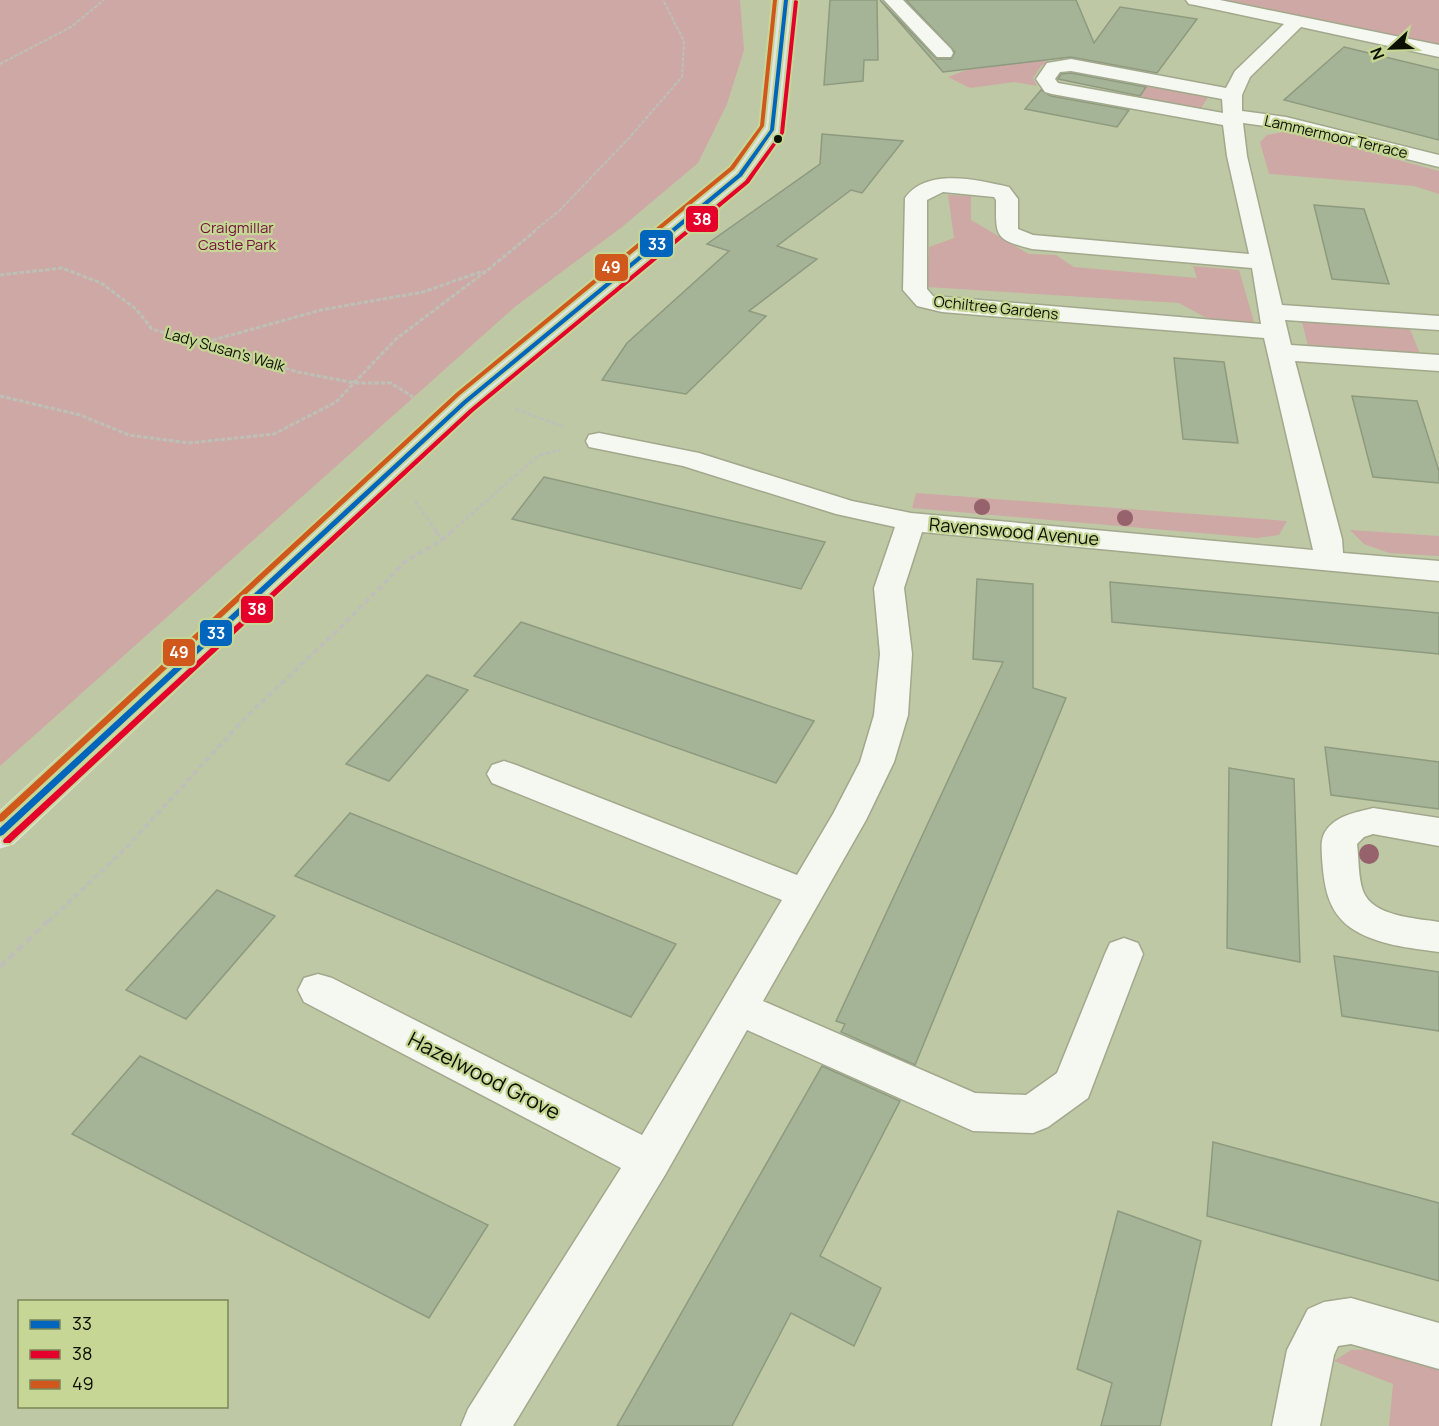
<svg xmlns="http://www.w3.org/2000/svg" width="1439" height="1426" font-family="Manrope,sans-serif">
<rect width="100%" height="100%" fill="#bfc8a4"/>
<!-- green -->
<g fill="#cea8a4">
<path d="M0 0H740L744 50 727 104 698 163 622 227 516 306 0 766Z"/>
<path d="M1227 0H1439V47Z"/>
<path d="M1012 47 1048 62 1041 66 1033 78 1037 86 1014 82 970 88 948 77 977 66Z"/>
<path d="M1142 83 1209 96 1199 111 1131 98Z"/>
<path d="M1283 132 1309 136 1439 171V194L1414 186 1269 174 1260 142 1267 135Z"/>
<path d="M948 195 971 196V220L1029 254 1056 255 1074 267 1197 278 1193 266 1239 270 1254 322 1210 320 1179 303 927 287 929 247 954 238Z"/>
<path d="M1308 320 1409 327 1421 356 1316 350 1308 346 1302 322Z"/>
<path d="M916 493 1287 521 1279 535 1257 538 912 508Z"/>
<path d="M1350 530 1439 536V556L1389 553 1364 544Z"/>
<path d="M1375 1349 1439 1369V1426H1389L1393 1384 1334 1361 1351 1350Z"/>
</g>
<!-- building -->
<g fill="#a5b496" stroke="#8e9a80" stroke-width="1.5">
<path d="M830 0H877L878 60H864L863 81 824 85Z"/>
<path d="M880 0 937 59H951L955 52 906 0H1076L1094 43 1120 7 1197 19 1157 73 1071 57 943 72Z"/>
<path d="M1344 47 1439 70V140L1284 100Z"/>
<path d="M1071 73 1146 87 1140 96 1058 79 1061 74Z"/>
<path d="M1041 90 1051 96 1129 110 1117 127 1025 109Z"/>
<path d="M822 134 903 141 862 193 851 190 777 246 817 259 749 311 766 316 686 394 602 380 627 343 729 251 707 244 820 164Z"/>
<path d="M1314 205 1364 209 1389 284 1332 279Z"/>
<path d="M1174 358 1224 362 1238 443 1183 439Z"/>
<path d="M1352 396 1417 401 1439 471V483L1373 477Z"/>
<path d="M544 477 737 522 825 542 801 589 512 519Z"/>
<path d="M977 579 1033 584V688L1066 698 915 1065 841 1032 845 1024 836 1021 1003 662 973 659Z"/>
<path d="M1110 582 1439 613V654L1112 622Z"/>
<path d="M521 622 814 721 776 783 474 676Z"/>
<path d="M427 675 468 690 389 781 346 764Z"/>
<path d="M1325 747 1439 762V809L1331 795Z"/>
<path d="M1229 768 1294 779 1300 962 1227 948Z"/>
<path d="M350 813 580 905 676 944 631 1017 295 876Z"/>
<path d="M217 890 275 916 186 1019 126 990Z"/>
<path d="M1334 956 1439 972V1031L1342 1016Z"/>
<path d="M140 1056 488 1225 429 1318 72 1134Z"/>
<path d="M822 1066 900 1101 820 1256 881 1288 854 1346 791 1313 732 1426H617Z"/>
<path d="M1213 1142 1439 1203V1281L1207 1216Z"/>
<path d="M1118 1211 1201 1241 1160 1426H1101L1112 1383 1077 1369Z"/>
</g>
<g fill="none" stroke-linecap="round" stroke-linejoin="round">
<defs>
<g id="minor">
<path d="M884 0H903L951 49 953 53 951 57H937Z"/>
<path d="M1186 0H1220L1439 45V57L1301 27 1250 77 1242 95V111L1286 117 1439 155V167L1286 129 1243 123 1247 156 1282 305 1439 316V330L1285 320 1291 345 1439 355V371L1295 361 1342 539 1343 553 1439 561V581L922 532 904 588 912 654 908 715 894 762 866 820 763 1001 975 1093 1026 1095 1057 1073 1105 954 1110 943 1124 938 1138 943 1143 954 1088 1098 1048 1127 1033 1133 973 1131 747 1030 665 1175 513 1426H461L468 1409 621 1168 304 1002 298 990 304 978 318 974 332 978 642 1135 782 900 492 783 487 774 492 765 504 761 516 765 797 875 833 814 860 762 874 715 880 654 874 588 895 527 836 514 683 466 589 447 586 441 589 435 599 433 699 453 852 501 911 513 1313 550 1264 338 942 312 917 306 903 290 905 198C927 167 978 180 1009 187L1018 199V229L1033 235 1249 254 1227 156 1223 125 1052 94 1045 92 1036 79 1047 63 1071 59 1226 88 1235 71 1284 24 1195 5 1189 4ZM1071 71 1222 99 1223 113 1058 83 1055 79 1060 72ZM943 192 994 197 996 200C996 237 994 239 1032 249L1252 268 1261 324 933 296 927 289V200Z"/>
<path d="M1373 808 1439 818V846L1373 834 1364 837 1357 844C1359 859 1358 877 1363 891 1373 917 1416 918 1439 922V952C1410 948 1376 945 1351 928 1327 911 1324 885 1322 858 1322 849 1320 841 1325 832 1336 815 1355 813 1373 808Z"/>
<path d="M1351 1298 1439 1323V1369L1351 1344 1338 1346 1334 1355 1320 1426H1272L1287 1350 1308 1309 1324 1302Z"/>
</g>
<path id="major" d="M777 0H795L782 130 747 179 474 408 13 843 0 847V812L456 396 733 171 762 130Z"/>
</defs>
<!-- minor casing -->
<use href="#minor" stroke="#a1a88c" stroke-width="3"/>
<!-- major casing -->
<use href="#major" stroke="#e2e6d6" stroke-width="3"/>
<!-- path-far3 -->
<g stroke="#bdc0b6" stroke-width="2" stroke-dasharray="4 1.5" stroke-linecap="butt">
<path d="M0 64 71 27 104 0"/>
<path d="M533 232 560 210 629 138 682 77 684 41 663 0"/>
</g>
<!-- path-far2 -->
<g stroke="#bdc0b6" stroke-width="3" stroke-dasharray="4.5 2" stroke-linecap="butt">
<path d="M0 275 62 268 101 283 136 309 152 329 298 372 355 383H391L413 397"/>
<path d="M206 342 321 310 423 292 483 271"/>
<path d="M0 396 80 415 129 435 189 443 274 434 336 402 396 339 489 269 535 231"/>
<path d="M515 409 565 427"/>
<path d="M415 501 437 532"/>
<path d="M451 532 539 455 561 450"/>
</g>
<!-- path-far1 -->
<g stroke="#bdc0b6" stroke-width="4" stroke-dasharray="6 3" stroke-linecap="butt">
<path d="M436 531 442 540"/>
<path d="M48 922 126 848 245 718 340 628 406 561 442 540 452 531"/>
</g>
<!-- path -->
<path stroke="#bdc0b6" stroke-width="4.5" stroke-dasharray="8 4" stroke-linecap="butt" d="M0 967 49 920"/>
<!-- minor -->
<use href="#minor" fill="#f5f7f1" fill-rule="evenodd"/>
<!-- major -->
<use href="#major" fill="#dee6e5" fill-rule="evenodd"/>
<defs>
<path id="bus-1" d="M784 0H788L774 130 742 176 467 403 3 835 0 836V828L463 401 738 174 770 130Z"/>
<path id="bus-2" d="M795 0 798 1 784 133 749 183 474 411 10 843H4L3 841 4 839 470 409 745 181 780 133 794 1Z"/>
<path id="bus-3" d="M773 0H777L764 126 734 169 460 395 3 821 0 822V814L456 393 730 167 760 126Z"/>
</defs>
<!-- bus-1 casing -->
<use href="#bus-1" stroke="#c6d795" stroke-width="4"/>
<!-- bus-2 casing -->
<use href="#bus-2" stroke="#c6d795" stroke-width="4"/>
<!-- bus-3 casing -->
<use href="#bus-3" stroke="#c6d795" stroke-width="4"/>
<!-- bus-1 -->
<use href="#bus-1" fill="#0065bd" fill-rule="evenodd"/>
<!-- bus-2 -->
<use href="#bus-2" fill="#e4002b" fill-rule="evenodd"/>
<!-- bus-3 -->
<use href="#bus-3" fill="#d0581d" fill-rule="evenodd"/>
</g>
<!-- trees -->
<g fill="#96626b">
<circle cx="982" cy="507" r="8"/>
<circle cx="1125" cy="518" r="8"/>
<circle cx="1369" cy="854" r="10"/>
</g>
<!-- markers -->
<circle fill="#0c1000" stroke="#c6d795" stroke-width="2" cx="778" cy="139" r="5"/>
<g text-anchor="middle" stroke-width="4.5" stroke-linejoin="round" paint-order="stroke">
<!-- far-street labels -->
<g font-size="15" fill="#0c1000" stroke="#c6d795">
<text transform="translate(1336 137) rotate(13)" y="5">Lammermoor Terrace</text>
<text transform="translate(996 308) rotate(6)" y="5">Ochiltree Gardens</text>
<text transform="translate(225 350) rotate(16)" y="5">Lady Susan's Walk</text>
</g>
<!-- far-park labels -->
<g font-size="15" fill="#740f3d" stroke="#c6d795">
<text x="237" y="233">Craigmillar<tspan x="237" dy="17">Castle Park</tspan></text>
</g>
<!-- street labels -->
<g font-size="18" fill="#0c1000" stroke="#c6d795">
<text transform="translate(1014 532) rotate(5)" y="6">Ravenswood Avenue</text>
</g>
<!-- near-street labels -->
<g font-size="21" fill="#0c1000" stroke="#c6d795">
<text transform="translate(484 1076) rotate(27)" y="7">Hazelwood Grove</text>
</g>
</g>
<g stroke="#c6d795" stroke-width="2">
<rect x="685" y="205" width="34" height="28" rx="6" fill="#e4002b"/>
<rect x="639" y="229" width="35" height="29" rx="6" fill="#0065bd"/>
<rect x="594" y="253" width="35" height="29" rx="6" fill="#d0581d"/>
<rect x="240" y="595" width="34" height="29" rx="6" fill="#e4002b"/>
<rect x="199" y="619" width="34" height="28" rx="6" fill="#0065bd"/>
<rect x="162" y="638" width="34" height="29" rx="6" fill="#d0581d"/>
</g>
<g font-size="16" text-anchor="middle" font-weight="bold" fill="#fff">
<text x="702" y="225">38</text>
<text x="657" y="250">33</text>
<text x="611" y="273">49</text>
<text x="257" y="615">38</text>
<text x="216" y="639">33</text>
<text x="179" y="658">49</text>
</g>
<!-- legend -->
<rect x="18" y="1300" width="210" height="108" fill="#c6d795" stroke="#7c8759" stroke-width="1.5"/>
<rect x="30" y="1320" width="30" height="9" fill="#0065bd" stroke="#7c8759" stroke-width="1.5"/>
<text x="72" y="1330" font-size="18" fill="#0c1000">33</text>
<rect x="30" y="1350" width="30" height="9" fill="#e4002b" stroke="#7c8759" stroke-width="1.5"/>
<text x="72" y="1360" font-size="18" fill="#0c1000">38</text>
<rect x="30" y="1380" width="30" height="9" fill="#d0581d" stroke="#7c8759" stroke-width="1.5"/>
<text x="72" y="1390" font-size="18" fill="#0c1000">49</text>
<!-- north arrow -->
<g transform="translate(1391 48) rotate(248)" stroke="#c6d795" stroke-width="4.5" paint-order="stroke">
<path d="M0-4.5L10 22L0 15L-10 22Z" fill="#0c1000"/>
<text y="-9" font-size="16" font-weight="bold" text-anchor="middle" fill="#0c1000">N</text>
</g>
</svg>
